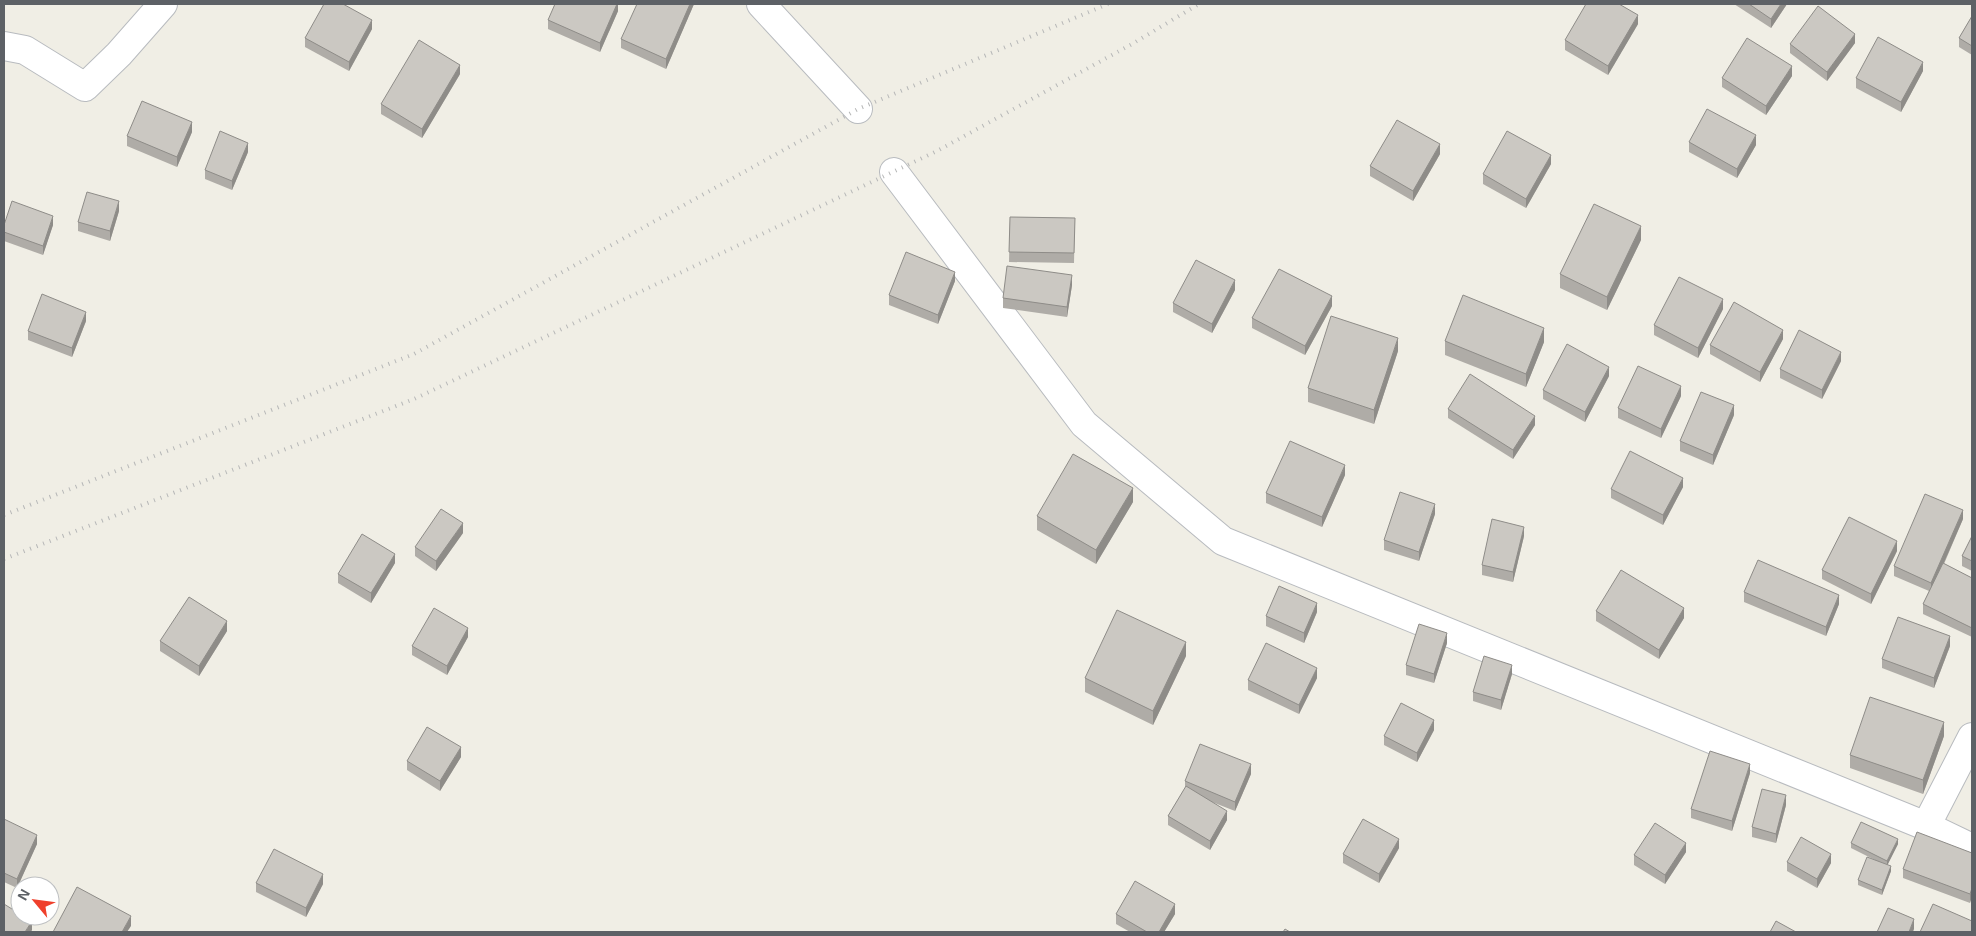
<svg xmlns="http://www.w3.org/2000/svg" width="1976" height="936" font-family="Arial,sans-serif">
<rect width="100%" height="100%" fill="#f0eee5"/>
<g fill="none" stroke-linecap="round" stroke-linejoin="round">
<defs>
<g id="street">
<path d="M761 4 858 109"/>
<path d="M4 46 25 50 85 87 119 54 163 4"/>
<path d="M894 172 1084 424 1223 541 1926 826 1972 848"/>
<path d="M1926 826 1972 737"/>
</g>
</defs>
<!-- street casing -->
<use href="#street" stroke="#b8bbbf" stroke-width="30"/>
<!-- street -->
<use href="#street" stroke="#fff" stroke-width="28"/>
<!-- rail -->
<g stroke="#b6b7b7" stroke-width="4" stroke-dasharray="1 6" stroke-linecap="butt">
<path d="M4 515 414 354 858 109 1108 4"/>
<path d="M4 559 414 399 937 151 1132 44 1199 4"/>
</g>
</g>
<!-- wall -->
<g fill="#afaca7">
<path d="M618 4V11L600 52 548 29V20Z"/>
<path d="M694 4 666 69 621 48V39Z"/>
<path d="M1734 4H1787L1771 28Z"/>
<path d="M1972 16V55L1959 47V38Z"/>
<path d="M1638 24 1608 75 1565 50V40Z"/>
<path d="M372 29 349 71 305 47V38Z"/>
<path d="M1855 43 1827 81 1790 53V44Z"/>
<path d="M1923 71 1901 112 1856 88V78Z"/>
<path d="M460 74 422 138 381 114V104Z"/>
<path d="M1792 76 1766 115 1722 87V78Z"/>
<path d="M192 132 177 167 127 146V136Z"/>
<path d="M1689 142 1756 145 1737 178 1689 152Z"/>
<path d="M248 152 232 190 205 179V170Z"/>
<path d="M1440 154 1413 201 1370 176V166Z"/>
<path d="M1551 164 1526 208 1483 184V174Z"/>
<path d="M119 211 110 241 78 231V222Z"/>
<path d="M1010 217 1075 218 1074 263 1009 262Z"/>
<path d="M4 225H53L43 255 4 241Z"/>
<path d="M1641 240 1607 310 1560 288V274Z"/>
<path d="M955 281 938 324 889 305V295Z"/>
<path d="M1072 285 1067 317 1003 308V298Z"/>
<path d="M1235 290 1212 333 1173 312V303Z"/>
<path d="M1332 306 1305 355 1252 328V318Z"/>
<path d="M1723 309 1698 358 1654 335V325Z"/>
<path d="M86 321 72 357 28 340V331Z"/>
<path d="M1783 339 1760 382 1710 354V345Z"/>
<path d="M1445 341 1544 342 1526 387 1445 355Z"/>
<path d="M1398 351 1374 424 1308 402V388Z"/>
<path d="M1841 361 1822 399 1780 378V369Z"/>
<path d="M1609 376 1585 422 1543 399V390Z"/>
<path d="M1681 396 1661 438 1618 418V408Z"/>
<path d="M1448 409 1535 425 1513 459 1448 418Z"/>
<path d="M1734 415 1713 465 1680 451V441Z"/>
<path d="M1345 475 1322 527 1266 503V493Z"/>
<path d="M1683 487 1663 525 1611 498V489Z"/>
<path d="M1133 502 1096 564 1037 530V516Z"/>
<path d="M1435 514 1419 561 1384 550V540Z"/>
<path d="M1963 519 1944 564 1972 578V637L1923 614V604L1929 591 1894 576V566Z"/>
<path d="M463 533 436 571 415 556V547Z"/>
<path d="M1524 536 1513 582 1482 575V565Z"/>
<path d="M1972 536V571L1962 566V556Z"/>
<path d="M1897 551 1871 604 1822 579V570Z"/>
<path d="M395 563 371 603 338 583V574Z"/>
<path d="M1744 592 1839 604 1826 636 1744 602Z"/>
<path d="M1596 611 1684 618 1659 659 1596 621Z"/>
<path d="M1317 612 1304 643 1266 626V616Z"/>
<path d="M227 631 199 676 160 651V641Z"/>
<path d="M468 637 447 675 412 655V646Z"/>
<path d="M1447 643 1434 683 1406 675V665Z"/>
<path d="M1950 646 1934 688 1882 668V659Z"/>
<path d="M1186 656 1153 725 1085 692V678Z"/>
<path d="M1512 674 1501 710 1473 701V692Z"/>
<path d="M1317 678 1299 714 1248 690V680Z"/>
<path d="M1434 730 1417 762 1384 745V736Z"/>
<path d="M1944 736 1923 794 1850 768V755Z"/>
<path d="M461 757 440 791 407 770V761Z"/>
<path d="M1750 773 1732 831 1691 818V809Z"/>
<path d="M1251 774 1235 811 1212 802 1227 820 1210 850 1168 825V816L1185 788V781Z"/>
<path d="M1786 805 1776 843 1752 837V827Z"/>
<path d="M4 819 37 844 17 888 4 882Z"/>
<path d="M1851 843 1898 844 1887 865 1891 871 1882 895 1858 885V880L1875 860 1851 848Z"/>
<path d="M1399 848 1379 883 1343 863V854Z"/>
<path d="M1686 852 1665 884 1634 865V855Z"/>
<path d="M1972 853 1970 903 1903 878V869Z"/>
<path d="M1787 862 1831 863 1817 888 1787 871Z"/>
<path d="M256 883 323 884 306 917 256 892Z"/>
<path d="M1116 914H1175L1164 932H1130L1116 924Z"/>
</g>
<!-- shaded-wall -->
<g fill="#8e8c88">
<path d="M617 4H618V11L600 52V43Z"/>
<path d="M690 4H694L666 69V59Z"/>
<path d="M1781 4H1787L1771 28V19Z"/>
<path d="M1638 15V24L1608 75V66Z"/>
<path d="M372 20V29L349 71V62Z"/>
<path d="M1855 34V43L1827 81V72Z"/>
<path d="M1923 62V71L1901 112V102Z"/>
<path d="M460 65V74L422 138V129Z"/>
<path d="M1792 66V76L1766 115V106Z"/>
<path d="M192 122V132L177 167V157Z"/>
<path d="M1756 135V145L1737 178V169Z"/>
<path d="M248 143V152L232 190V181Z"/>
<path d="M1440 144V154L1413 201V191Z"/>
<path d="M1551 155V164L1526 208V199Z"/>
<path d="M119 201V211L110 241V231Z"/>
<path d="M53 216V225L43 255V246Z"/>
<path d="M1641 226V240L1607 310V297Z"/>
<path d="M955 272V281L938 324V315Z"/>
<path d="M1072 275V285L1067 317V307Z"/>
<path d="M1235 280V290L1212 333V324Z"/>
<path d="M1332 296V306L1305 355V346Z"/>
<path d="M1723 299V309L1698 358V348Z"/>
<path d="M86 312V321L72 357V348Z"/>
<path d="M1544 328V342L1526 387V374Z"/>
<path d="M1783 330V339L1760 382V372Z"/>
<path d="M1398 338V351L1374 424V410Z"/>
<path d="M1841 352V361L1822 399V390Z"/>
<path d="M1609 367V376L1585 422V412Z"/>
<path d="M1681 386V396L1661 438V429Z"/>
<path d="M1734 405V415L1713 465V455Z"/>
<path d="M1535 416V425L1513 459V450Z"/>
<path d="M1345 465V475L1322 527V517Z"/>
<path d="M1683 478V487L1663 525V515Z"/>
<path d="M1133 488V502L1096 564V550Z"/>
<path d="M1435 504V514L1419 561V552Z"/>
<path d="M1963 510V519L1931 592V583Z"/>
<path d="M463 523V533L436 571V561Z"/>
<path d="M1524 527V536L1513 582V572Z"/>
<path d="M1897 541V551L1871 604V594Z"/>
<path d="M395 554V563L371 603V593Z"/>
<path d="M1839 595V604L1826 636V627Z"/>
<path d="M1317 603V612L1304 643V633Z"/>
<path d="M1684 608V618L1659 659V650Z"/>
<path d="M227 621V631L199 676V666Z"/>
<path d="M468 628V637L447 675V666Z"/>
<path d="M1447 633V643L1434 683V674Z"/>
<path d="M1950 636V646L1934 688V678Z"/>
<path d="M1186 642V656L1153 725V711Z"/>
<path d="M1512 665V674L1501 710V700Z"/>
<path d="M1317 668V678L1299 714V705Z"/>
<path d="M1434 720V730L1417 762V753Z"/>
<path d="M1944 722V736L1923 794V780Z"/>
<path d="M461 747V757L440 791V781Z"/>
<path d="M1251 764V774L1235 811V802Z"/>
<path d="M1750 764V773L1732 831V821Z"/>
<path d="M1786 795V805L1776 843V834Z"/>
<path d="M1227 811V820L1210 850V841Z"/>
<path d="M37 835V844L17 888V879Z"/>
<path d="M1399 839V848L1379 883V874Z"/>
<path d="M1898 839V844L1887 866V861Z"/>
<path d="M1686 843V852L1665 884V875Z"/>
<path d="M1831 854V863L1817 888V879Z"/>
<path d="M1891 866V871L1882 895V890Z"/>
<path d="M323 874V884L306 917V908Z"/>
<path d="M1972 888V897L1970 903V894Z"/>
<path d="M1175 904V914L1164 932H1159Z"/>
<path d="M131 916V926L127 932H122Z"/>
<path d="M1914 919V929L1913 932H1909Z"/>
<path d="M32 921V930L31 932H25Z"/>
</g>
<!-- building -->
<g fill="#cbc8c2" stroke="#8e8c88">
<path d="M324 4H343L372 20 349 62 305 38Z"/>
<path d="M555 4H617L600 43 548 20Z"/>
<path d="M637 4H690L666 59 621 39Z"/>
<path d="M1586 4H1619L1638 15 1608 66 1565 40Z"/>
<path d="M1749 4H1781L1771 19Z"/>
<path d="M1818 6 1855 34 1827 72 1790 44Z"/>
<path d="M1972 16V46L1959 38Z"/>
<path d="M1878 37 1923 62 1901 102 1856 78Z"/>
<path d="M1747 38 1792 66 1766 106 1722 78Z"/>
<path d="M419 40 460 65 422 129 381 104Z"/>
<path d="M142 101 192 122 177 157 127 136Z"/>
<path d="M1707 109 1756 135 1737 169 1689 142Z"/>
<path d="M1397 120 1440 144 1413 191 1370 166Z"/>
<path d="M220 131 248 143 232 181 205 170Z"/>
<path d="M1507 131 1551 155 1526 199 1483 174Z"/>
<path d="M87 192 119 201 110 231 78 222Z"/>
<path d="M12 201 53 216 43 246 4 232V225Z"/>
<path d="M1594 204 1641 226 1607 297 1560 274Z"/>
<path d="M1010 217 1075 218 1074 253 1009 252Z"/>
<path d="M906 252 955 272 938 315 889 295Z"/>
<path d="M1196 260 1235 280 1212 324 1173 303Z"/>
<path d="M1007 266 1072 275 1067 307 1003 298Z"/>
<path d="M1279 269 1332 296 1305 346 1252 318Z"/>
<path d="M1679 277 1723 299 1698 348 1654 325Z"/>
<path d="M42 294 86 312 72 348 28 331Z"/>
<path d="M1463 295 1544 328 1526 374 1445 341Z"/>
<path d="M1734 302 1783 330 1760 372 1710 345Z"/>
<path d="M1331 316 1398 338 1374 410 1308 388Z"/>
<path d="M1799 330 1841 352 1822 390 1780 369Z"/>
<path d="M1567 344 1609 367 1585 412 1543 390Z"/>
<path d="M1638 366 1681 386 1661 429 1618 408Z"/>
<path d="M1470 374 1535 416 1513 450 1448 409Z"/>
<path d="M1701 392 1734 405 1713 455 1680 441Z"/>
<path d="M1290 441 1345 465 1322 517 1266 493Z"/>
<path d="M1630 451 1683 478 1663 515 1611 489Z"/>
<path d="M1073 454 1133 488 1096 550 1037 516Z"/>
<path d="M1400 492 1435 504 1419 552 1384 540Z"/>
<path d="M1925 494 1963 510 1931 583 1894 566Z"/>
<path d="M441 509 463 523 436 561 415 547Z"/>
<path d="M1849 517 1897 541 1871 594 1822 570Z"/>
<path d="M1492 519 1524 527 1513 572 1482 565Z"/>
<path d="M362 534 395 554 371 593 338 574Z"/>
<path d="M1972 536V561L1962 556Z"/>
<path d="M1758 560 1839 595 1826 627 1744 592Z"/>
<path d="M1943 563 1972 578V628L1923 604Z"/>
<path d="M1621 570 1684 608 1659 650 1596 611Z"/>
<path d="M1279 586 1317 603 1304 633 1266 616Z"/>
<path d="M189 597 227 621 199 666 160 641Z"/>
<path d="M434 608 468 628 447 666 412 646Z"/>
<path d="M1117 610 1186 642 1153 711 1085 678Z"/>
<path d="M1898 617 1950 636 1934 678 1882 659Z"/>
<path d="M1419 624 1447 633 1434 674 1406 665Z"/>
<path d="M1266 643 1317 668 1299 705 1248 680Z"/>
<path d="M1484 656 1512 665 1501 700 1473 692Z"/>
<path d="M1870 697 1944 722 1923 780 1850 755Z"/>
<path d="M1401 703 1434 720 1417 753 1384 736Z"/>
<path d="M427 727 461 747 440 781 407 761Z"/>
<path d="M1200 744 1251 764 1235 802 1185 781Z"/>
<path d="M1710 751 1750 764 1732 821 1691 809Z"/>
<path d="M1186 786 1227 811 1210 841 1168 816Z"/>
<path d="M1762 789 1786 795 1776 834 1752 827Z"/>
<path d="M4 819 37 835 17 879 4 873Z"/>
<path d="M1363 819 1399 839 1379 874 1343 854Z"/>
<path d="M1861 822 1898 839 1887 861 1851 843Z"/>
<path d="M1655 823 1686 843 1665 875 1634 855Z"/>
<path d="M1917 832 1972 853V888L1970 894 1903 869Z"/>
<path d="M1801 837 1831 854 1817 879 1787 862Z"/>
<path d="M274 849 323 874 306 908 256 883Z"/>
<path d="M1867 857 1891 866 1882 890 1858 880Z"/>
<path d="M1135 881 1175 904 1159 932H1147L1116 914Z"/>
<path d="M77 887 131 916 122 932H53Z"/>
<path d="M4 904 20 914V916H24L32 921 25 932H4Z"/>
<path d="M1933 904 1972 921V932H1920Z"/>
<path d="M1888 908 1914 919 1909 932H1877Z"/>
<path d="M1776 921 1796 932H1770Z"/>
<path d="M1285 929 1290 932H1283Z"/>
</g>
<!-- border -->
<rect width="1976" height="936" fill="none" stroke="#5d6166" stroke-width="10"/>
<!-- north arrow -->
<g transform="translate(35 901) rotate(299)"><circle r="24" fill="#ffffff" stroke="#bec0c2"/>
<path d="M0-4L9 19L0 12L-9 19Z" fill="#ef402c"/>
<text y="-8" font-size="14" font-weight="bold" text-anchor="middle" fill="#5d6166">N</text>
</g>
</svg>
